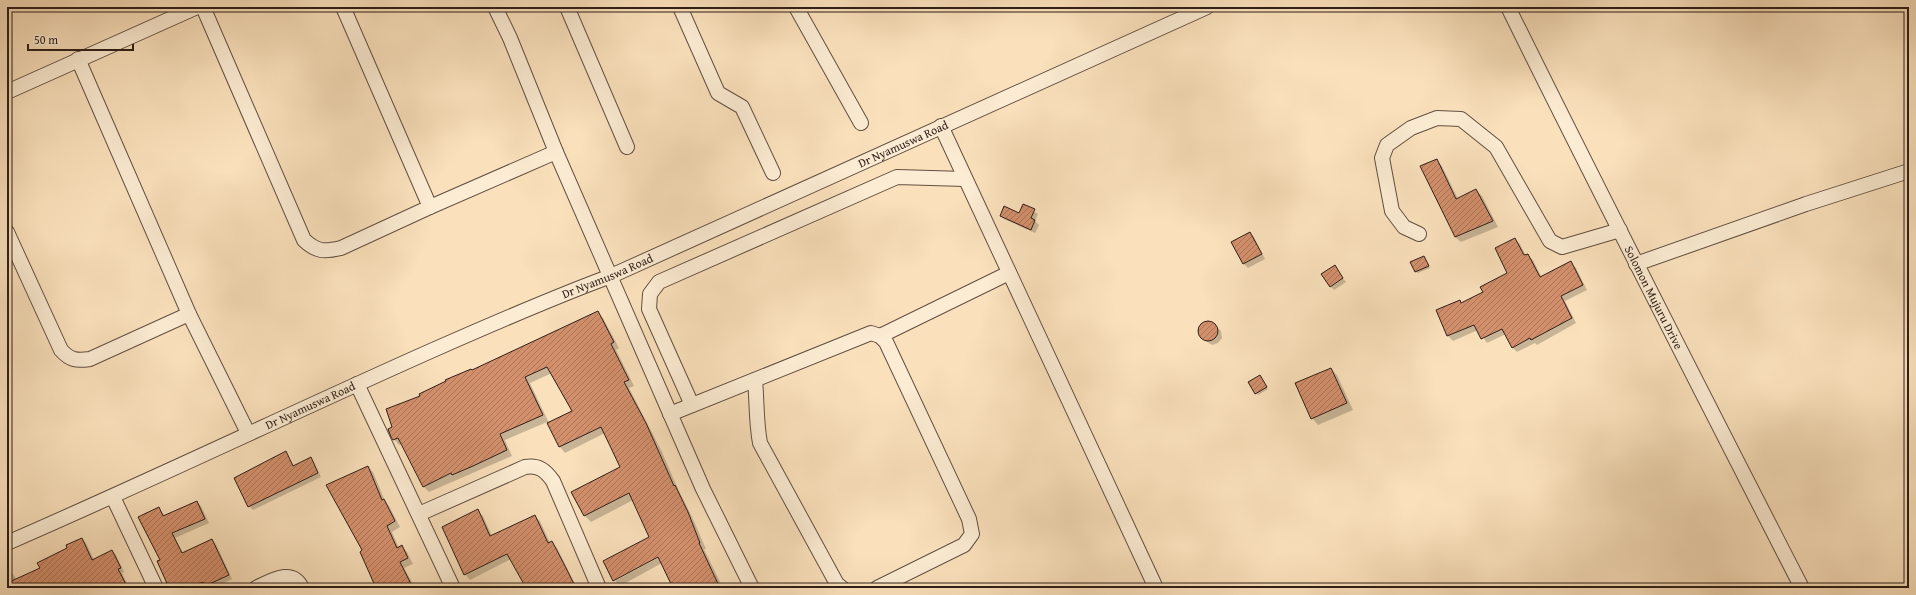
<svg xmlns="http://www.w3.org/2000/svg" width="1916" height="595" font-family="'Gentium Book Plus',serif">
<defs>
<pattern id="building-hatch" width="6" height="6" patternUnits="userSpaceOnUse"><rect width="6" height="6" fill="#d4906d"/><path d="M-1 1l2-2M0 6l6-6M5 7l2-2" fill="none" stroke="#ac7559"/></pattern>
</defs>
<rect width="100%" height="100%" fill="#fae1bc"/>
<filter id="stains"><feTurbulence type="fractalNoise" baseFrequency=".005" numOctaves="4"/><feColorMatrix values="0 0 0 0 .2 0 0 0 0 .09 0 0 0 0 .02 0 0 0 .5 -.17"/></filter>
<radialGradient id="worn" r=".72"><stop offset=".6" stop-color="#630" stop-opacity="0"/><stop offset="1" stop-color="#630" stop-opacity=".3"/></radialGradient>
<!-- shadow -->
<g fill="#0003" fill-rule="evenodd">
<path d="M1436 160 1442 166 1458 199 1476 190 1482 196 1498 227 1461 242 1455 237Z"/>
<path d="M1024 205 1038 214 1035 221 1039 225 1035 233 1004 219 1001 215 1020 214Z"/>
<path d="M1250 233 1254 237 1265 259 1248 268 1244 264 1232 243Z"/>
<path d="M1515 239 1520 244 1526 256 1527 255 1533 260 1542 278 1571 263 1576 268 1587 290 1565 301 1576 323 1537 345 1535 343 1517 352 1512 347 1506 334 1487 343 1478 330 1453 341 1448 336 1459 301 1462 304 1484 293 1509 274Z"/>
<path d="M1424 257 1430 268 1418 273 1416 272Z"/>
<path d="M1335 267 1346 282 1334 290 1330 286Z"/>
<path d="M597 312 603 318 619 348 616 350 634 386 629 388 662 452 678 489 693 519 706 549H704L723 588H674L662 563 620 586 615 581 663 555 662 554 614 580 604 562 651 537 633 500 591 522 585 516 572 492 622 467 605 433 565 453 560 447 547 422 505 440 512 456 429 492 423 486 402 444 399 445 394 439 389 429 394 427 387 409 421 396 420 394 447 382 446 380 471 370 472 371ZM552 373 573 411 549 423 530 383Z"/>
<path d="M1205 321 1211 322 1221 331 1222 338 1218 343 1212 345 1201 338 1198 332 1200 325Z"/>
<path d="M1331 369 1337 375 1353 410 1318 425 1312 418Z"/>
<path d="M1262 378 1268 389 1258 395 1256 393Z"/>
<path d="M285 452 294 466 310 458 314 462 321 477 253 510 249 506Z"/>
<path d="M368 467 373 472 385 501 389 506 400 527 392 532 399 548 402 547 407 552 413 564 404 568 413 584 415 583 420 588H366L376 584 363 551Z"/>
<path d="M197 502 201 506 209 523 175 538 183 553 212 540 216 544 232 579 214 588H208L206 586 201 588H170L162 561 159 508 165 516Z"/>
<path d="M477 511 483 516 492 536 534 516 540 521 550 543 557 548 577 588H527L511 559 470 580 465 574Z"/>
<path d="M82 539 86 543 94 560 112 551 116 555 124 572 122 573 129 588H7V572L10 570 17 580 41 568Z"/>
</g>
<!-- building -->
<g fill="url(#building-hatch)" stroke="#2e1e18">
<path d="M1437 159 1456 199 1476 189 1493 221 1455 237 1420 166Z"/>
<path d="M1023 204 1035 209 1031 218 1035 220 1031 230 1000 216 1004 206 1019 213Z"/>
<path d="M1250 232 1262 254 1243 264 1231 242Z"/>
<path d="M1515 238 1524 255 1528 254 1540 277 1571 261 1583 285 1561 296 1572 318 1531 340 1530 338 1512 348 1502 329 1481 339 1474 325 1447 336 1436 310 1460 300 1461 303 1483 292 1480 287 1507 273 1495 248Z"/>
<path d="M1424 256 1429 266 1415 272 1410 262Z"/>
<path d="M1335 265 1343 278 1330 287 1321 274Z"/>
<path d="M598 311 614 342 611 344 629 380 624 382 646 423 674 486 675 485 688 512 700 543H699L720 588H673L658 557 613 581 603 561 649 537 629 493 584 516 571 492 620 467 601 427 559 447 547 423 572 411 547 367 525 377 543 415 500 434 507 450 473 466 452 475 451 473 423 487 398 438 393 440 391 437 388 429 392 427 386 409 420 396 419 394 446 381 445 380 471 369 472 370Z"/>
<circle cx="1208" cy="331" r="10"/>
<path d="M1331 368 1347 403 1311 419 1295 383Z"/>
<path d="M1260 375 1267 387 1255 394 1248 382Z"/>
<path d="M286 451 293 466 311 457 318 473 248 507 234 478Z"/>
<path d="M368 466 382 500 384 499 395 521 387 526 397 548 402 545 408 558 400 562 413 588H376L360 552 362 550 326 485Z"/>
<path d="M197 501 205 519 172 533 182 553 212 539 229 575 205 586 203 582 187 588H169L157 561 160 560 138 517 159 507 163 516Z"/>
<path d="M478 509 490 536 535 515 548 543 552 541 564 564 576 588H526L507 554 464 575 442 527Z"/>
<path d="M82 538 92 560 112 550 121 568 118 569 128 588H7V583L40 568 37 563 67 548 66 545Z"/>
</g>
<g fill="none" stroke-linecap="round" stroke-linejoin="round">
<defs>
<g id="minor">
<path d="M203 7 304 240C317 252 324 252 341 248L430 207 556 152"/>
<path d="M343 7 430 207"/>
<path d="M495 7 510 38 556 152 703 489 752 588"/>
<path d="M567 7 627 147"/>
<path d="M680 7 718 93 742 107 773 173"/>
<path d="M796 7 861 123"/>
<path id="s1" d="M1508 7C1604 202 1703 395 1802 588"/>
<path d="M78 59 189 314 248 433"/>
<path d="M7 92 197 7"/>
<path d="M941 126 1156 588"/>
<path d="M7 232 61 350C70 360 76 361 90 359L189 314"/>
<path d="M1419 234 1404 227 1392 211 1382 158 1387 145 1411 128 1437 118 1461 119 1496 147 1550 241 1562 247 1620 230"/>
<path d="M1636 264 1806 204 1909 171"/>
<path d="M880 336 1009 273"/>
<path d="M755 380C757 401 756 422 760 443L837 584 842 588"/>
<path d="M357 384 453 588"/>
<path d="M692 405 649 309 650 294 659 282 897 177 965 179"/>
<path d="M670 414 871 333 880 336 886 342 969 519 972 534 964 545 877 588"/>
<path d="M113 497 156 588"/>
<path d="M419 514 525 467C539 465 545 470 553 481L599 588"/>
<path id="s2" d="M7 543C150 481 291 413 433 350 492 324 551 298 611 276L1207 7"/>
<path d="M256 588C271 581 292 567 302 588"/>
</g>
</defs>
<!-- minor casing -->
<use href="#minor" stroke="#614f41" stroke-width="16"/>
<!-- minor -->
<use href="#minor" stroke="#fcecd3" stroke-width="14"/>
</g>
<g text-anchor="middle" stroke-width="3" stroke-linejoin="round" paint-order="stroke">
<!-- street labels -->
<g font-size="12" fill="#2e1e18" stroke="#fcecd3">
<text dy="4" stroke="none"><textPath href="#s2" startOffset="981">Dr Nyamuswa Road</textPath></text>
<text dy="4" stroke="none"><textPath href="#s2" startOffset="657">Dr Nyamuswa Road</textPath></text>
<text dy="4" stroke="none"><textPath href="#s1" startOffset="325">Solomon Mujuru Drive</textPath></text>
<text dy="4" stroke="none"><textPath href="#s2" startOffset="333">Dr Nyamuswa Road</textPath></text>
</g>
</g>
<!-- margin -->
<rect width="1916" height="595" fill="none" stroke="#fae1bc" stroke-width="24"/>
<rect x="8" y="8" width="1900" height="579" fill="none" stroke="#2e1e18" stroke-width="2"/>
<rect x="12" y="12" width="1892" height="571" fill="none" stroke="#2e1e18"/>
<!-- scale -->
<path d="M28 44v6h105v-6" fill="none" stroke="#2e1e18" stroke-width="2"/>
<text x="34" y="44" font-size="12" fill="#2e1e18" stroke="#fcecd3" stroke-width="3" paint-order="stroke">50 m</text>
<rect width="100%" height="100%" filter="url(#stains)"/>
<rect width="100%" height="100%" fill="url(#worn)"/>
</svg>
